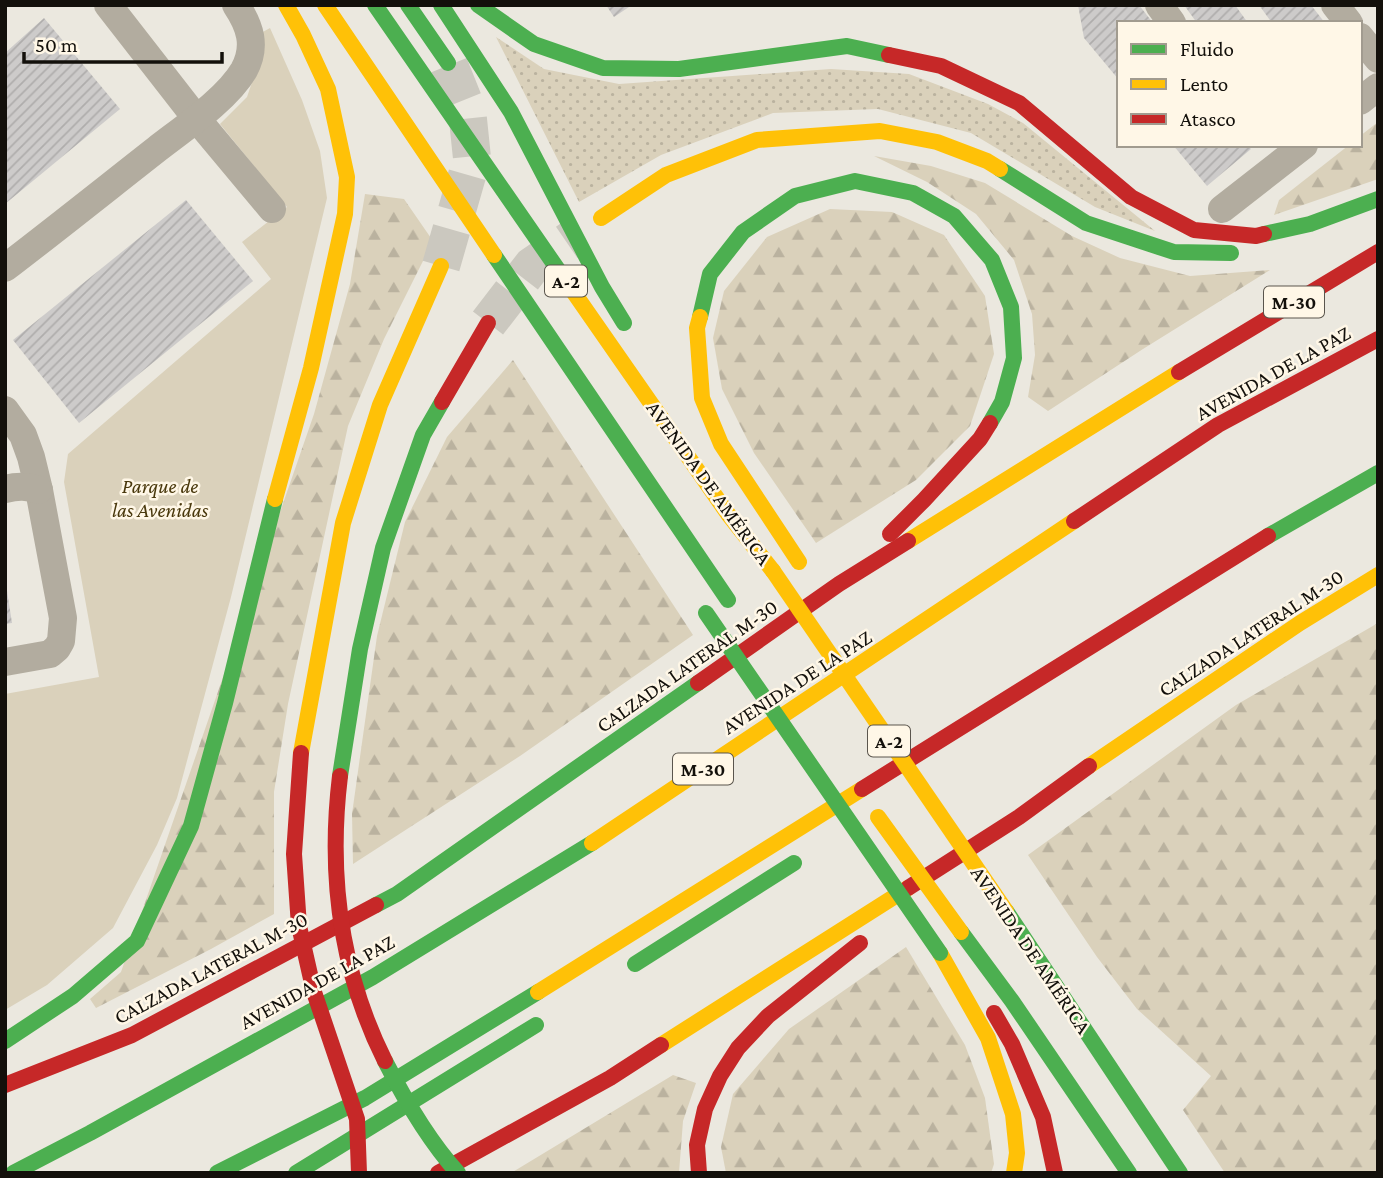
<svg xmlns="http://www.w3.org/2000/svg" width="1383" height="1178" font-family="'Crimson Pro',serif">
<defs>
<pattern id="grass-dots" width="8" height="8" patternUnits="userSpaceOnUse" patternTransform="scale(1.75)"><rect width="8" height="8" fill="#dad1bb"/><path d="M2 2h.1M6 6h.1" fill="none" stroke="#bab29f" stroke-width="1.8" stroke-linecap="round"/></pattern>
<pattern id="forest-firs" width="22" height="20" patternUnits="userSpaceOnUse" patternTransform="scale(1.75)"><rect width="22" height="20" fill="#dad1bb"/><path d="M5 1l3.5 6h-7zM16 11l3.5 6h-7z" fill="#bab29f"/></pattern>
<pattern id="building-hatch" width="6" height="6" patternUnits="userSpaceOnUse" patternTransform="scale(1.75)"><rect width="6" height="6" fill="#cdcbca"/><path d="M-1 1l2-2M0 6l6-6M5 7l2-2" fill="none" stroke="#afadac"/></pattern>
</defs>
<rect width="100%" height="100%" fill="#ebe8df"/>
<!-- grass -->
<path fill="url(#grass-dots)" d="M496 37 544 69 619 84 831 69 909 74 988 104 1023 123 1155 231 1095 207 971 133 878 109 773 113 661 155 579 202Z"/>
<!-- forest -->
<g fill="url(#forest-firs)">
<path d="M1378 122V179L1274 215 1279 200 1349 145H1360V136Z"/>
<path d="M874 156 931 166 985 183 1072 236 1120 258 1190 276 1270 270 1143 349 1048 411 1028 397 1035 355 1032 314 1014 260 976 214 927 182Z"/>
<path d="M365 194 404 199 433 241 384 339 348 426 288 704 274 792V914L211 949 96 1008 90 999 121 972 314 414 350 284Z"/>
<path d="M830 209 892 212 944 235 985 296 994 354 970 426 916 480 816 543 754 453 722 389 713 338 724 291 767 237Z"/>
<path d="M513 360 693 635 520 756 353 864 352 814 377 636 405 522 447 437Z"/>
<path d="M1378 623V1173H1225L1183 1110 1211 1076 1137 1009 1097 957 1028 855 1236 705Z"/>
<path d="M906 947 965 1045 985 1098 994 1164 991 1173H726L721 1147 733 1094 789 1029Z"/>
<path d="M673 1075 696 1083 683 1121 679 1173H511Z"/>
</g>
<!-- park -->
<path fill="#dad1bb" d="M270 28 302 100 320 151 327 198 231 597 177 798 157 845 113 928 47 985 5 1010V694L99 677 64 482 68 454 271 279 242 242 287 207 220 124 247 97 263 50 261 33Z"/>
<!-- building -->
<g fill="url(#building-hatch)">
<path d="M606 5H632L614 17Z"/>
<path d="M1078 5H1139L1153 23H1119V80L1084 38Z"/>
<path d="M1184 5H1235L1248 23H1197Z"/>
<path d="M1259 5H1311L1325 23H1272Z"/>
<path d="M44 18 120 109 5 204V53Z"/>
<path d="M1173 145H1247L1251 149 1207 186Z"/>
<path d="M186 200 253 281 79 423 13 340Z"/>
<path d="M5 591H7L12 623 5 624Z"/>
</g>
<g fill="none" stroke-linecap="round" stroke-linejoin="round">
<!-- highway-tunnel -->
<g stroke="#cbc8bf" stroke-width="38" stroke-dasharray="38 19" stroke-linecap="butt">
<path d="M441 266 472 158 467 110 449 65"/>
<path d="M488 323 532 266 576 236"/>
</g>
<!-- street -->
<g stroke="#b2ac9f" stroke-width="28">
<path d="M108 5 196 118 272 209"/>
<path d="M1159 5 1172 23"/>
<path d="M1335 5 1349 23"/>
<path d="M1360 37 1378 59"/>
<path d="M1360 101 1378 87"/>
<path d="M1222 209 1304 145"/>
<path d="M5 268C56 229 106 189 157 149 184 128 227 99 244 70 257 46 250 26 236 5"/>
<path d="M5 410 23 435 31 457 39 490 63 618 61 641 57 648 50 654 5 662"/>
<path d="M5 489C18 486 27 486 39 490"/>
</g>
<!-- fast -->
<g stroke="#4caf50" stroke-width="16">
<path d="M375 5 570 287"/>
<path d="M408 5 448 63"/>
<path d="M441 5 511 112 602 287 624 323"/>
<path d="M478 5 534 44 603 68 679 69 847 46 889 55"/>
<path d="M1000 169 1086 223 1174 252 1231 253"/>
<path d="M1264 234 1310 224 1378 199"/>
<path d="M494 255 728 600"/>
<path d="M700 317 710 274 743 232 795 196 855 181 913 193 954 216 992 260 1011 307 1014 358 1002 402 990 423"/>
<path d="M1268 536 1378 473"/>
<path d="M340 776 360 649 383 548 423 435 442 402"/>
<path d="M376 905 397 894 698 683"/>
<path d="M1006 911 1180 1173"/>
<path d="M961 932 1012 1001 1129 1173"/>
<path d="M635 964 794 863"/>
<path d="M5 1041 73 996 137 941 191 826 225 703 275 499"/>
<path d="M13 1173 90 1133 373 977 592 843"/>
<path d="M217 1173 365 1098 538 992"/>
<path d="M296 1173 536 1025"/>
</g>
<!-- slow -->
<g stroke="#ffc107" stroke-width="16">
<path d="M325 5 494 255"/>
<path d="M601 218 666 175 757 140 880 131 937 142 987 161 1000 169"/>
<path d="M570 287 728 514 773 571"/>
<path d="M700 317 697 328 702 398 721 444 799 562"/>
<path d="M275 499 311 368 345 214 347 177 328 89 303 35 286 5"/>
<path d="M908 541 1179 372"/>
<path d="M301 753 343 523 380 405 441 266"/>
<path d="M1089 766 1300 623 1378 575"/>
<path d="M592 843 1074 521"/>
<path d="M940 953 988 1038 1013 1114 1017 1153 1014 1173"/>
<path d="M538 992 862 789"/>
<path d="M661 1045 908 888"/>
</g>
<!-- jam -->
<g stroke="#c62828" stroke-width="16">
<path d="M889 55 941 66 1019 103 1131 197 1194 230 1256 236 1264 234"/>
<path d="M1179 372 1378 252"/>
<path d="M442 402 488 323"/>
<path d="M1074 521 1218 425 1378 339"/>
<path d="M890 534 924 500 980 439 990 423"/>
<path d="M698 683 839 584 908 541"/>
<path d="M862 789 1268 536"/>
<path d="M908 888 1019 817 1089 766"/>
<path d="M994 1013 1012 1044 1043 1117 1055 1173"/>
<path d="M5 1085 132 1035 376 905"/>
<path d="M438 1173 610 1078 661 1045"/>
<path d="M699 1173 697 1145 705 1109 720 1076 738 1048 768 1016 860 943"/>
</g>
<!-- fast-bridge -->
<g stroke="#4caf50" stroke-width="16">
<path d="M706 613 940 953"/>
<path d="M385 1061C405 1100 428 1140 458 1173"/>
</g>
<!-- slow-bridge -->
<g stroke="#ffc107" stroke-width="16">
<path d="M773 571 1006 911"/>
<path d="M878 817 961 932"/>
</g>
<!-- jam-bridge -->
<g stroke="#c62828" stroke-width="16">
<path d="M301 753 294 854 299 926 314 992 357 1119 359 1173"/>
<path d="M340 776C328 875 340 971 385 1061"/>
</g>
</g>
<g text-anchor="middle" stroke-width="5" stroke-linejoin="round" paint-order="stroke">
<!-- shield labels -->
<g fill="#fff7e7" stroke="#5a554d" stroke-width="2">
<rect x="545" y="265.5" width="42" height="31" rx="5"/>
<rect x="1264" y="286.5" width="60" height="31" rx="5"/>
<rect x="868" y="725.5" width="42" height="31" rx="5"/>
<rect x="673" y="753.5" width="60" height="31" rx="5"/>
</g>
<g font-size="19" font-weight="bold" fill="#13100b">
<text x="566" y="288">A-2</text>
<text x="1294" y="309">M-30</text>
<text x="889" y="748">A-2</text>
<text x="703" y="776">M-30</text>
</g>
<!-- street labels -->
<g font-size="21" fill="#13100b" stroke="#fff7e7">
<text transform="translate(1273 373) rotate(-29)" y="7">AVENIDA DE LA PAZ</text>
<text transform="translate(709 483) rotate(54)" y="7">AVENIDA DE AMÉRICA</text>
<text transform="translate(1251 633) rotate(-33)" y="7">CALZADA LATERAL M-30</text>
<text transform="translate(687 666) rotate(-35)" y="7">CALZADA LATERAL M-30</text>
<text transform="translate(797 682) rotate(-33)" y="7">AVENIDA DE LA PAZ</text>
<text transform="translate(1031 950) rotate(56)" y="7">AVENIDA DE AMÉRICA</text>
<text transform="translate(211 968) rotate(-28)" y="7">CALZADA LATERAL M-30</text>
<text transform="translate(317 982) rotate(-29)" y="7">AVENIDA DE LA PAZ</text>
</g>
<!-- park labels -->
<g font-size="21" font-style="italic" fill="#49380c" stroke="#fff7e7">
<text x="160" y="493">Parque de<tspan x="160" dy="24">las Avenidas</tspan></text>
</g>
</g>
<!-- border -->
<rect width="1383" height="1178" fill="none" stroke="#13100b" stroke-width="14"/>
<!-- legend -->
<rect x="1117" y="21" width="245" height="126" fill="#fff7e7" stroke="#a19b8f" stroke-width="2"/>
<rect x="1131" y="44" width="35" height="10" fill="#4caf50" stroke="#a19b8f" stroke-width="2"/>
<text x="1180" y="56" font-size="21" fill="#13100b">Fluido</text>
<rect x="1131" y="79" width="35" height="10" fill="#ffc107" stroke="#a19b8f" stroke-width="2"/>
<text x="1180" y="91" font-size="21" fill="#13100b">Lento</text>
<rect x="1131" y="114" width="35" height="10" fill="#c62828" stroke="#a19b8f" stroke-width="2"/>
<text x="1180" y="126" font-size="21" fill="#13100b">Atasco</text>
<!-- scale -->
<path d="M24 52v10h198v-10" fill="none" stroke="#13100b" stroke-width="3.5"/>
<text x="35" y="52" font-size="21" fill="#13100b" stroke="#fff7e7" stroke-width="5" paint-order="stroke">50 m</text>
</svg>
